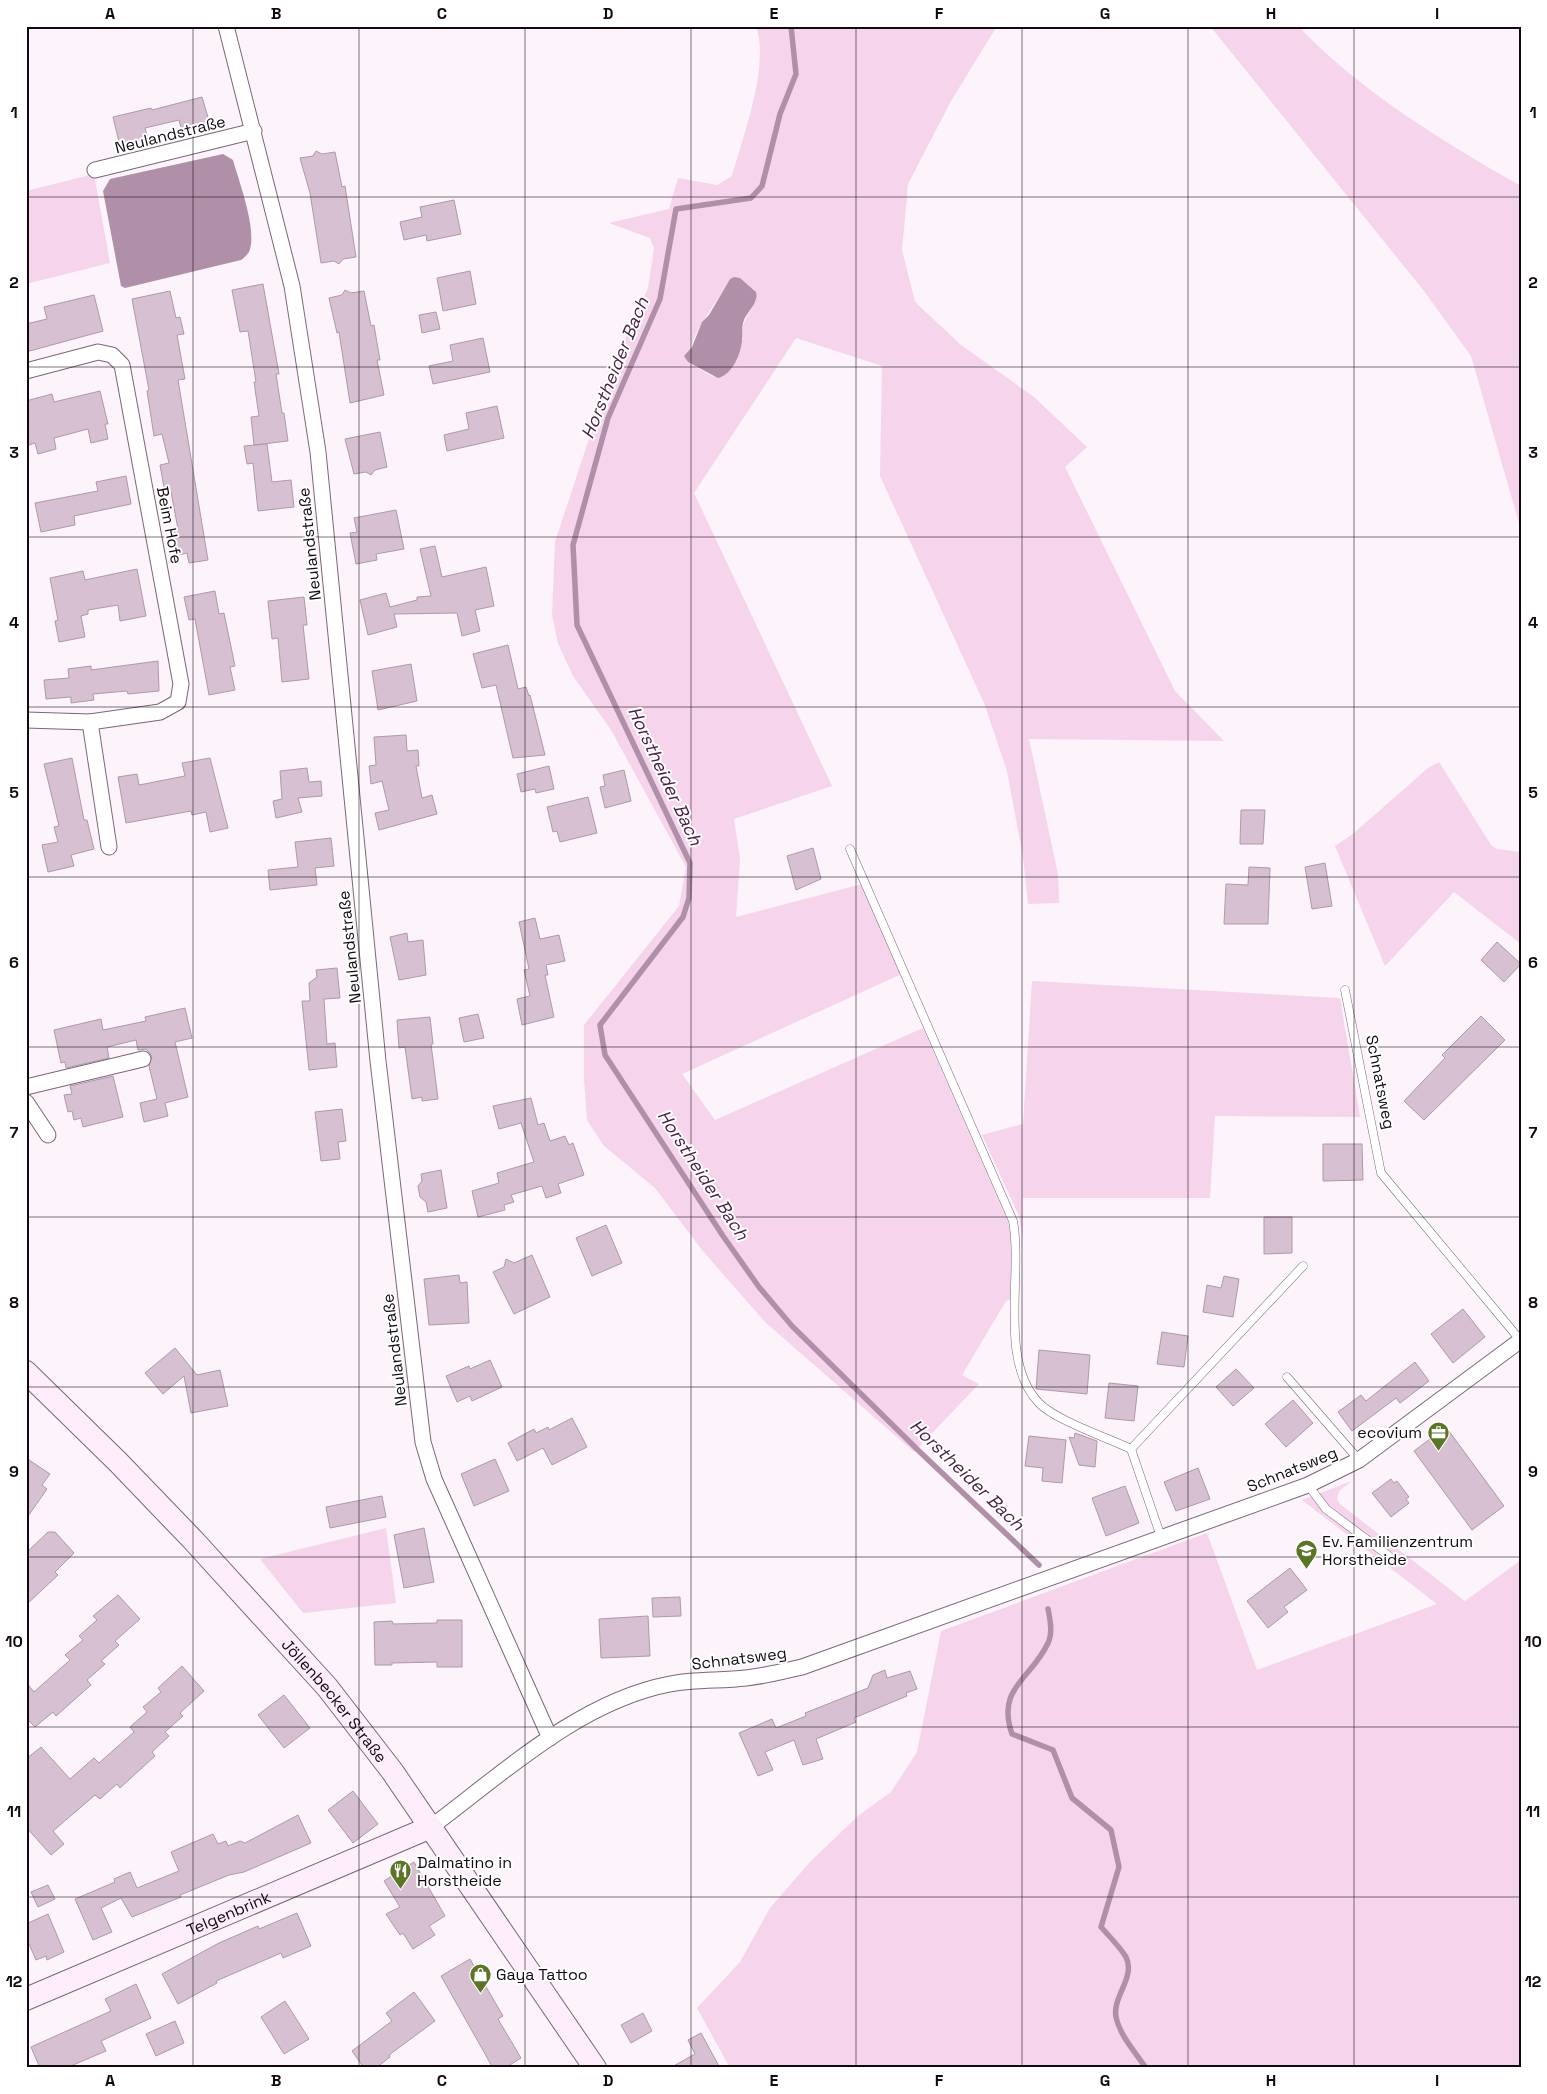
<svg xmlns="http://www.w3.org/2000/svg" width="1547" height="2094" font-family="'Space Grotesk',sans-serif">
<rect width="100%" height="100%" fill="#fdf3fa"/>
<!-- green -->
<g fill="#f5d4ec" fill-rule="evenodd">
<path d="M756 26H997L951 101 908 184 902 250 915 302 961 345 1034 397 1087 447 1065 467 1175 691 1224 741 1029 739 1058 874 1059 903 1028 904 1023 857 1007 771 984 703 880 476 882 366 796 338 694 493 832 786 734 819 740 859 736 917 862 884 906 972 682 1074 715 1120 923 1028 1008 1222 1012 1241 1010 1300 1006 1301 962 1375 979 1384 914 1452 765 1322 702 1250 655 1188 604 1146 587 1120 584 1079V1025L679 906 686 867 611 730 573 676 558 643 552 614 555 542 613 366 648 288 654 248 650 238 609 223 669 209 678 178 717 185 732 176C743 136 770 66 756 26ZM740 278 756 292C758 308 739 318 743 339L713 377 688 362C687 338 718 301 730 279Z"/>
<path d="M1210 26H1298C1361 92 1442 141 1521 186V530L1471 356 1424 291Z"/>
<path d="M94 174 110 263 26 284V191Z"/>
<path d="M1439 762 1491 845 1497 849 1521 852V944L1454 892 1385 966 1335 846 1354 833 1428 768Z"/>
<path d="M1032 981 1340 998 1360 1117 1215 1116 1210 1198H1023V1242L1019 1216 982 1135 1023 1124Z"/>
<path d="M1352 1481 1339 1491 1337 1500 1340 1504 1465 1601 1521 1560V2068H730L697 2008 740 1962 770 1908 809 1863 858 1816 891 1792 917 1752 941 1631 1207 1533 1257 1670 1437 1604 1302 1500Z"/>
<path d="M386 1528 396 1603 303 1613 260 1559Z"/>
</g>
<!-- water -->
<g fill="#b090a8">
<path d="M223 154 233 160C239 182 258 231 249 252 247 255 244 258 241 260L125 288 121 286 103 191 110 179Z"/>
<path d="M734 277 740 278 756 292C759 302 748 311 744 320 741 328 743 333 742 340 741 354 732 375 718 378L688 362 684 356 692 347 702 322 709 315 730 279Z"/>
</g>
<g fill="none" stroke-linecap="round" stroke-linejoin="round">
<!-- stream -->
<g stroke="#b090a8" stroke-width="5.5">
<path d="M791 26 796 74 780 114 762 186 751 198 676 209 660 299 608 418 573 545 577 625 690 863 689 898 683 917 600 1025 605 1055 723 1236 759 1287 792 1326 921 1453 1039 1565"/>
<path d="M1048 1609C1050 1619 1053 1633 1048 1643 1031 1680 996 1687 1012 1734L1053 1750 1072 1798 1111 1830 1119 1867 1101 1927C1109 1936 1120 1947 1126 1957 1136 1977 1112 1997 1116 2017 1120 2036 1136 2053 1146 2068"/>
</g>
</g>
<!-- building -->
<g fill="#d7c0d1" stroke="#af99a9">
<path d="M202 97 210 124 182 131 179 120 145 128 148 139 120 146 113 117 151 108 152 110Z"/>
<path d="M316 151 322 154 335 152 342 187 345 186 356 257 343 259 339 264 334 261 321 263 310 193 300 158 313 156Z"/>
<path d="M454 200 461 234 427 241 426 235 404 240 400 222 422 217 420 207Z"/>
<path d="M470 271 476 304 443 311 437 278Z"/>
<path d="M263 284 279 374H276L282 413H284L288 441 254 445 251 417 259 416 254 382H256L248 331 240 332 232 290Z"/>
<path d="M345 290 351 293 364 291 371 326 374 325 377 343 380 360H377L384 395 350 403 339 332 337 333 329 298 342 295Z"/>
<path d="M170 291 176 318 180 317 184 334 177 335 185 379 178 380 208 560 189 563 187 553 179 555 174 530 178 529 171 492 165 493 160 465 169 463 162 434 154 436 147 391 149 390 132 299Z"/>
<path d="M94 295 103 331 26 352V324L47 319 44 307Z"/>
<path d="M436 312 440 329 422 333 419 315Z"/>
<path d="M483 338 490 372 433 384 429 366 453 361 450 345Z"/>
<path d="M100 391 108 424H105L108 439 91 443 88 429 54 438 56 449 38 454 35 443 26 446V401L52 394 54 402Z"/>
<path d="M497 406 504 438 447 451 444 435 469 429 466 413Z"/>
<path d="M380 432 387 467 375 470 371 475 366 472 354 474 345 439Z"/>
<path d="M267 444 272 482 291 480 294 507 258 511 253 463 247 464 244 446Z"/>
<path d="M126 476 131 504 74 516 75 525 41 532 35 503 98 491 96 482Z"/>
<path d="M396 510 404 549 376 554 377 560 356 564 350 533 357 532 354 518Z"/>
<path d="M435 546 442 577 486 567 494 606 475 610 480 631 462 636 457 613 394 614 397 627 368 635 360 600 386 593 390 607 417 600V597L431 596 420 549Z"/>
<path d="M137 569 146 616 120 621 118 605 88 610V614L81 616 85 637 59 642 55 621 58 620 50 578 83 571 85 580Z"/>
<path d="M215 591 219 614 224 613 235 666 230 667 235 690 209 695 195 619 189 620 184 597Z"/>
<path d="M304 597 307 625H303L309 679 282 682 278 638 272 639 268 601Z"/>
<path d="M508 645 518 689 526 687 529 696 530 695 545 755 513 758 496 685 482 688 473 654Z"/>
<path d="M158 661 159 691 128 694 127 691 93 694 94 700 71 703V697L46 699 44 680 69 678 68 669 91 666V670Z"/>
<path d="M411 664 417 701 378 710 372 671Z"/>
<path d="M406 735 407 751 418 750 419 766H416L422 798 432 795 437 814 379 830 375 813 389 810 382 781 371 784 369 766 376 765 374 737Z"/>
<path d="M72 758 84 820H87L94 849 71 855 74 866 48 872 42 845 58 842 54 827 59 826 44 764Z"/>
<path d="M210 758 228 828 210 832 206 812 192 815 191 811 126 823 118 777 137 774 139 785 185 776 182 763Z"/>
<path d="M549 766 554 789 536 793 535 789 521 792 517 774Z"/>
<path d="M307 768 309 782 321 781 322 796 298 798 302 812 276 818 273 801 282 799 280 771Z"/>
<path d="M624 770 631 801 605 808 600 787 605 786 603 775Z"/>
<path d="M588 797 597 833 560 842 557 831 553 832 547 807Z"/>
<path d="M1241 810H1265L1263 844H1240Z"/>
<path d="M331 838 334 866 315 868 317 885 270 890 268 870 298 867 295 842Z"/>
<path d="M813 848 821 879 796 890 787 856Z"/>
<path d="M1325 863 1332 906 1312 909 1305 867Z"/>
<path d="M1249 867 1270 868 1268 924H1224L1226 884 1248 885Z"/>
<path d="M535 918 540 939 559 935 565 961 546 965 548 975H545L554 1017 522 1025 517 999 530 996 524 970 529 969 519 922Z"/>
<path d="M407 933 408 942 423 940 426 975 399 980 390 937Z"/>
<path d="M1497 942 1521 964 1504 982 1481 960Z"/>
<path d="M337 968 340 998 324 999 327 1044 335 1043 337 1067 309 1070 302 1001H310L309 983 317 977 316 970Z"/>
<path d="M185 1008 192 1038 175 1042 188 1097 165 1103 168 1116 144 1122 140 1103 157 1099 149 1066 152 1056 146 1049 138 1050 136 1040 107 1047 109 1058 66 1068 65 1062 61 1063 54 1030 101 1019 103 1030 146 1021 145 1017Z"/>
<path d="M478 1014 484 1038 464 1042 459 1018Z"/>
<path d="M1481 1016 1505 1040 1424 1120 1404 1101 1445 1058 1442 1055Z"/>
<path d="M430 1017 433 1044H431L438 1099 422 1101V1097L412 1099 405 1047 399 1048 397 1020Z"/>
<path d="M113 1076 123 1117 83 1127 81 1118 74 1120 72 1111 68 1112 64 1095 72 1094 70 1086Z"/>
<path d="M531 1098 538 1125 544 1123 550 1141 565 1136 569 1145 573 1143 584 1175 558 1184 561 1193 546 1198 542 1186 511 1195 514 1202 504 1205 505 1210 478 1217 472 1191 499 1183 497 1173 534 1162 521 1123 499 1129 493 1106Z"/>
<path d="M342 1109 346 1141 338 1142 340 1159 321 1161 315 1112Z"/>
<path d="M1323 1144H1362L1363 1180 1323 1181Z"/>
<path d="M441 1170 447 1208 428 1212 426 1202 420 1197 418 1186 422 1181 421 1174Z"/>
<path d="M1264 1217H1292V1253L1264 1254Z"/>
<path d="M606 1225 622 1263 592 1276 576 1238Z"/>
<path d="M532 1255 550 1297 514 1314 493 1272 504 1267 506 1259 514 1263Z"/>
<path d="M459 1275 460 1283 467 1282 469 1323 429 1325 424 1279Z"/>
<path d="M1224 1276 1239 1279 1233 1317 1203 1312 1207 1285 1221 1288Z"/>
<path d="M1463 1309 1485 1337 1453 1363 1431 1334Z"/>
<path d="M1162 1332 1188 1336 1184 1367 1157 1364Z"/>
<path d="M175 1348 197 1375 220 1370 228 1406 191 1413 184 1376 163 1394 145 1373Z"/>
<path d="M1039 1350 1090 1355 1087 1394 1036 1389Z"/>
<path d="M490 1360 502 1387 472 1401 470 1396 457 1402 446 1376 469 1366 470 1369Z"/>
<path d="M1415 1362 1429 1381 1400 1403 1396 1398 1352 1431 1338 1412 1361 1395 1366 1401Z"/>
<path d="M1236 1369 1254 1388 1233 1406 1216 1387Z"/>
<path d="M1109 1383 1138 1386 1134 1421 1105 1418Z"/>
<path d="M1293 1400 1313 1423 1286 1447 1265 1424Z"/>
<path d="M572 1418 587 1447 552 1465 543 1448 517 1461 508 1443 534 1429 536 1433 548 1427 549 1430Z"/>
<path d="M1446 1427 1504 1506 1472 1530 1414 1451Z"/>
<path d="M1075 1433 1097 1441 1095 1467 1079 1465 1069 1437 1074 1438Z"/>
<path d="M1029 1436 1066 1440 1062 1483 1042 1481 1043 1468 1025 1466Z"/>
<path d="M26 1458 50 1474 42 1485 47 1489 26 1519Z"/>
<path d="M495 1459 509 1491 474 1506 461 1474Z"/>
<path d="M1198 1468 1210 1499 1176 1511 1164 1482Z"/>
<path d="M1391 1479 1394 1483 1397 1481 1409 1497 1406 1499 1409 1503 1391 1517 1372 1493Z"/>
<path d="M1125 1486 1139 1523 1106 1536 1092 1498Z"/>
<path d="M382 1496 386 1517 330 1528 326 1507Z"/>
<path d="M424 1528 434 1582 404 1588 394 1535Z"/>
<path d="M48 1532H55L74 1553 55 1572 58 1575 26 1605V1553Z"/>
<path d="M1290 1568 1307 1590 1284 1607 1288 1612 1268 1628 1247 1601Z"/>
<path d="M118 1595 140 1619 115 1641 119 1645 101 1661 105 1664 87 1680 91 1685 56 1716 53 1712 35 1727 26 1718V1682L34 1692 70 1660 65 1655 83 1640 79 1636 97 1620 93 1616Z"/>
<path d="M680 1597 681 1616 653 1617 652 1598Z"/>
<path d="M648 1616 650 1656 601 1658 599 1619Z"/>
<path d="M437 1620H462V1667H437V1662L392 1663V1665H375L374 1622 392 1621 393 1624 437 1623Z"/>
<path d="M182 1666 204 1691 180 1713 183 1716 165 1732 169 1736 152 1752 155 1756 120 1788 117 1784 100 1799 95 1795 53 1831 64 1844 51 1855 26 1827V1759L41 1747 70 1779 94 1758 99 1763 134 1732 130 1727 147 1712 143 1707 161 1692 158 1688Z"/>
<path d="M885 1670 887 1678 910 1671 917 1689 906 1693 907 1696 854 1718 856 1722 816 1739 823 1759 803 1765 794 1740 765 1752 773 1770 758 1776 739 1733 772 1719 776 1728 806 1716 805 1713 868 1688 873 1675Z"/>
<path d="M284 1695 310 1728 284 1748 258 1715Z"/>
<path d="M353 1791 378 1824 353 1843 328 1810Z"/>
<path d="M298 1815 311 1843 244 1872 229 1875 180 1895 181 1897 132 1917 121 1898 101 1908 112 1932 93 1940 75 1899 115 1882 114 1879 130 1872 137 1888 179 1871 171 1852 213 1834 218 1844 226 1841 228 1846 240 1841 245 1843Z"/>
<path d="M414 1862 445 1916 429 1926 435 1935 413 1949 403 1933 400 1935 386 1914 400 1907 384 1881Z"/>
<path d="M48 1885 55 1899 38 1907 31 1892Z"/>
<path d="M297 1913 311 1946 283 1958 281 1953 216 1981 217 1983 178 2004 162 1974 219 1943 258 1926 259 1929Z"/>
<path d="M48 1914 64 1952 47 1960 46 1956 36 1960 26 1937V1924Z"/>
<path d="M470 1959 503 2016 498 2019 521 2058 505 2068H493L441 1976Z"/>
<path d="M136 1984 151 2018 101 2041 106 2051 66 2068H40L31 2047 111 2011 105 1999Z"/>
<path d="M414 1992 435 2021 389 2055 390 2057 376 2068H364L352 2051 392 2021 386 2013Z"/>
<path d="M285 2001 309 2039 284 2054 261 2017Z"/>
<path d="M643 2013 652 2031 631 2043 621 2025Z"/>
<path d="M175 2021 184 2043 156 2056 146 2034Z"/>
<path d="M701 2033 720 2068H670L695 2054 688 2040Z"/>
</g>
<g fill="none" stroke-linecap="round" stroke-linejoin="round">
<defs>
<g id="lane">
<path d="M850 849 1013 1221C1023 1275 998 1361 1039 1403 1055 1420 1108 1438 1131 1449L1161 1537"/>
<path d="M1345 990 1381 1173 1521 1341"/>
<path d="M1287 1377 1359 1460"/>
<path d="M1131 1449 1303 1266"/>
<path d="M1308 1485 1326 1509 1389 1556"/>
</g>
<g id="street">
<path d="M226 26 292 286 318 452 378 1061 423 1442 434 1479 550 1738"/>
<path d="M95 170 254 131"/>
<path d="M26 371 98 352 112 355 122 365 181 684 178 702 160 712 90 722 26 720"/>
<path d="M90 722 109 847"/>
<path d="M26 1087 143 1059"/>
<path d="M26 1102 48 1135"/>
<path d="M431 1827C502 1774 580 1701 670 1684 695 1679 721 1681 746 1678 765 1676 784 1671 802 1667L1308 1485 1359 1460 1521 1340"/>
</g>
<g id="secondary">
<path id="s1" d="M26 1372 118 1462 193 1540 327 1687 392 1771 595 2068"/>
<path id="s2" d="M26 1999 431 1827"/>
</g>
</defs>
<!-- lane casing -->
<use href="#lane" stroke="#7b6676" stroke-width="9"/>
<!-- street casing -->
<use href="#street" stroke="#7b6676" stroke-width="17"/>
<!-- secondary casing -->
<use href="#secondary" stroke="#7b6676" stroke-width="24"/>
<!-- lane -->
<use href="#lane" stroke="#fff" stroke-width="8"/>
<!-- street -->
<use href="#street" stroke="#fff" stroke-width="15"/>
<!-- secondary -->
<use href="#secondary" stroke="#feedfa" stroke-width="22"/>
</g>
<!-- grid -->
<path fill="none" stroke="#11090f" stroke-width="1" stroke-opacity="0.55" d="M193 26V2068M359 26V2068M525 26V2068M691 26V2068M856 26V2068M1022 26V2068M1188 26V2068M1354 26V2068M26 197H1521M26 367H1521M26 537H1521M26 707H1521M26 877H1521M26 1047H1521M26 1217H1521M26 1387H1521M26 1557H1521M26 1727H1521M26 1897H1521"/>
<!-- icons -->
<defs>
<symbol id="office-pin" viewBox="-11 -11 22 30"><path d="M0 17L-7.5 6A9.5 9.5 0 1 1 7.5 6Z" fill="#5b7426" stroke="#fff"/><path d="M-6-3h4V-5.5h4V-3h4V5H-6ZM-1-4.5V-3h2v-1.5ZM-6 0V1H6V0Z" fill="#fff"/></symbol>
<symbol id="school-pin" viewBox="-11 -11 22 30"><path d="M0 17L-7.5 6A9.5 9.5 0 1 1 7.5 6Z" fill="#5b7426" stroke="#fff"/><path d="M0-5L7-2L0 1L-7-2ZM-4 1L0 2.5L4 1V4Q0 6-4 4Z" fill="#fff"/></symbol>
<symbol id="restaurant-pin" viewBox="-11 -11 22 30"><path d="M0 17L-7.5 6A9.5 9.5 0 1 1 7.5 6Z" fill="#5b7426" stroke="#fff"/><path d="M-5-6h1v4h1v-4h1v4h1v-4h1v5L-1.5 .5V6h-2V.5L-5-1ZM5-6V6H3V1.5H1.5Q1.5-4 5-6Z" fill="#fff"/></symbol>
<symbol id="shop-pin" viewBox="-11 -11 22 30"><path d="M0 17L-7.5 6A9.5 9.5 0 1 1 7.5 6Z" fill="#5b7426" stroke="#fff"/><path d="M-5-2.5h2.3a2.7 3.5 0 0 1 5.4 0H5L5.5 6h-11ZM-1.5-2.5h3a1.5 2.3 0 0 0-3 0Z" fill="#fff"/></symbol>
</defs>
<g fill-rule="evenodd">
<use href="#office-pin" x="1426" y="1420" width="25" height="34"/>
<use href="#school-pin" x="1294" y="1538" width="25" height="34"/>
<use href="#restaurant-pin" x="388" y="1858" width="25" height="34"/>
<use href="#shop-pin" x="468" y="1962" width="25" height="34"/>
</g>
<g text-anchor="middle" stroke-width="4" stroke-linejoin="round" paint-order="stroke">
<!-- street labels -->
<g font-size="16" fill="#11090f" stroke="#fff">
<text transform="translate(170 134) rotate(-14)" y="6">Neulandstraße</text>
<text transform="translate(170 525) rotate(79)" y="6">Beim Hofe</text>
<text transform="translate(309 544) rotate(-96)" y="6">Neulandstraße</text>
<text transform="translate(349 947) rotate(-96)" y="6">Neulandstraße</text>
<text transform="translate(1381 1082) rotate(79)" y="6">Schnatsweg</text>
<text transform="translate(394 1350) rotate(-97)" y="6">Neulandstraße</text>
<text transform="translate(1292 1469) rotate(-22)" y="6">Schnatsweg</text>
<text transform="translate(739 1658) rotate(-7)" y="6">Schnatsweg</text>
<text dy="6" stroke="none"><textPath href="#s1" startOffset="451">Jöllenbecker Straße</textPath></text>
<text dy="6" stroke="none"><textPath href="#s2" startOffset="220">Telgenbrink</textPath></text>
</g>
<!-- poi labels -->
<g font-size="16" fill="#11090f" stroke="#fff" text-anchor="start">
<text x="1422" y="1438" text-anchor="end">ecovium</text>
<text x="1322" y="1547">Ev. Familienzentrum<tspan x="1322" dy="18">Horstheide</tspan></text>
<text x="417" y="1868">Dalmatino in<tspan x="417" dy="18">Horstheide</tspan></text>
<text x="496" y="1980">Gaya Tattoo</text>
</g>
<!-- water labels -->
<g font-size="18" font-style="italic" fill="#491f41" stroke="#fff">
<text transform="translate(615 368) rotate(-68)" y="6">Horstheider Bach</text>
<text transform="translate(665 776) rotate(65)" y="6">Horstheider Bach</text>
<text transform="translate(703 1175) rotate(57)" y="6">Horstheider Bach</text>
<text transform="translate(967 1475) rotate(44)" y="6">Horstheider Bach</text>
</g>
</g>
<!-- border -->
<rect width="1547" height="2094" fill="none" stroke="#ffffff" stroke-width="55"/>
<rect x="28" y="28" width="1492" height="2038" fill="none" stroke="#11090f" stroke-width="2"/>
<g font-size="16" text-anchor="middle" font-weight="bold" fill="#11090f">
<text x="110" y="19">A</text>
<text x="276" y="19">B</text>
<text x="442" y="19">C</text>
<text x="608" y="19">D</text>
<text x="774" y="19">E</text>
<text x="939" y="19">F</text>
<text x="1105" y="19">G</text>
<text x="1271" y="19">H</text>
<text x="1437" y="19">I</text>
<text x="14" y="118">1</text>
<text x="1533" y="118">1</text>
<text x="14" y="288">2</text>
<text x="1533" y="288">2</text>
<text x="14" y="458">3</text>
<text x="1533" y="458">3</text>
<text x="14" y="628">4</text>
<text x="1533" y="628">4</text>
<text x="14" y="798">5</text>
<text x="1533" y="798">5</text>
<text x="14" y="968">6</text>
<text x="1533" y="968">6</text>
<text x="14" y="1138">7</text>
<text x="1533" y="1138">7</text>
<text x="14" y="1308">8</text>
<text x="1533" y="1308">8</text>
<text x="14" y="1477">9</text>
<text x="1533" y="1477">9</text>
<text x="14" y="1647">10</text>
<text x="1533" y="1647">10</text>
<text x="14" y="1817">11</text>
<text x="1533" y="1817">11</text>
<text x="14" y="1987">12</text>
<text x="1533" y="1987">12</text>
<text x="110" y="2086">A</text>
<text x="276" y="2086">B</text>
<text x="442" y="2086">C</text>
<text x="608" y="2086">D</text>
<text x="774" y="2086">E</text>
<text x="939" y="2086">F</text>
<text x="1105" y="2086">G</text>
<text x="1271" y="2086">H</text>
<text x="1437" y="2086">I</text>
</g>
</svg>
